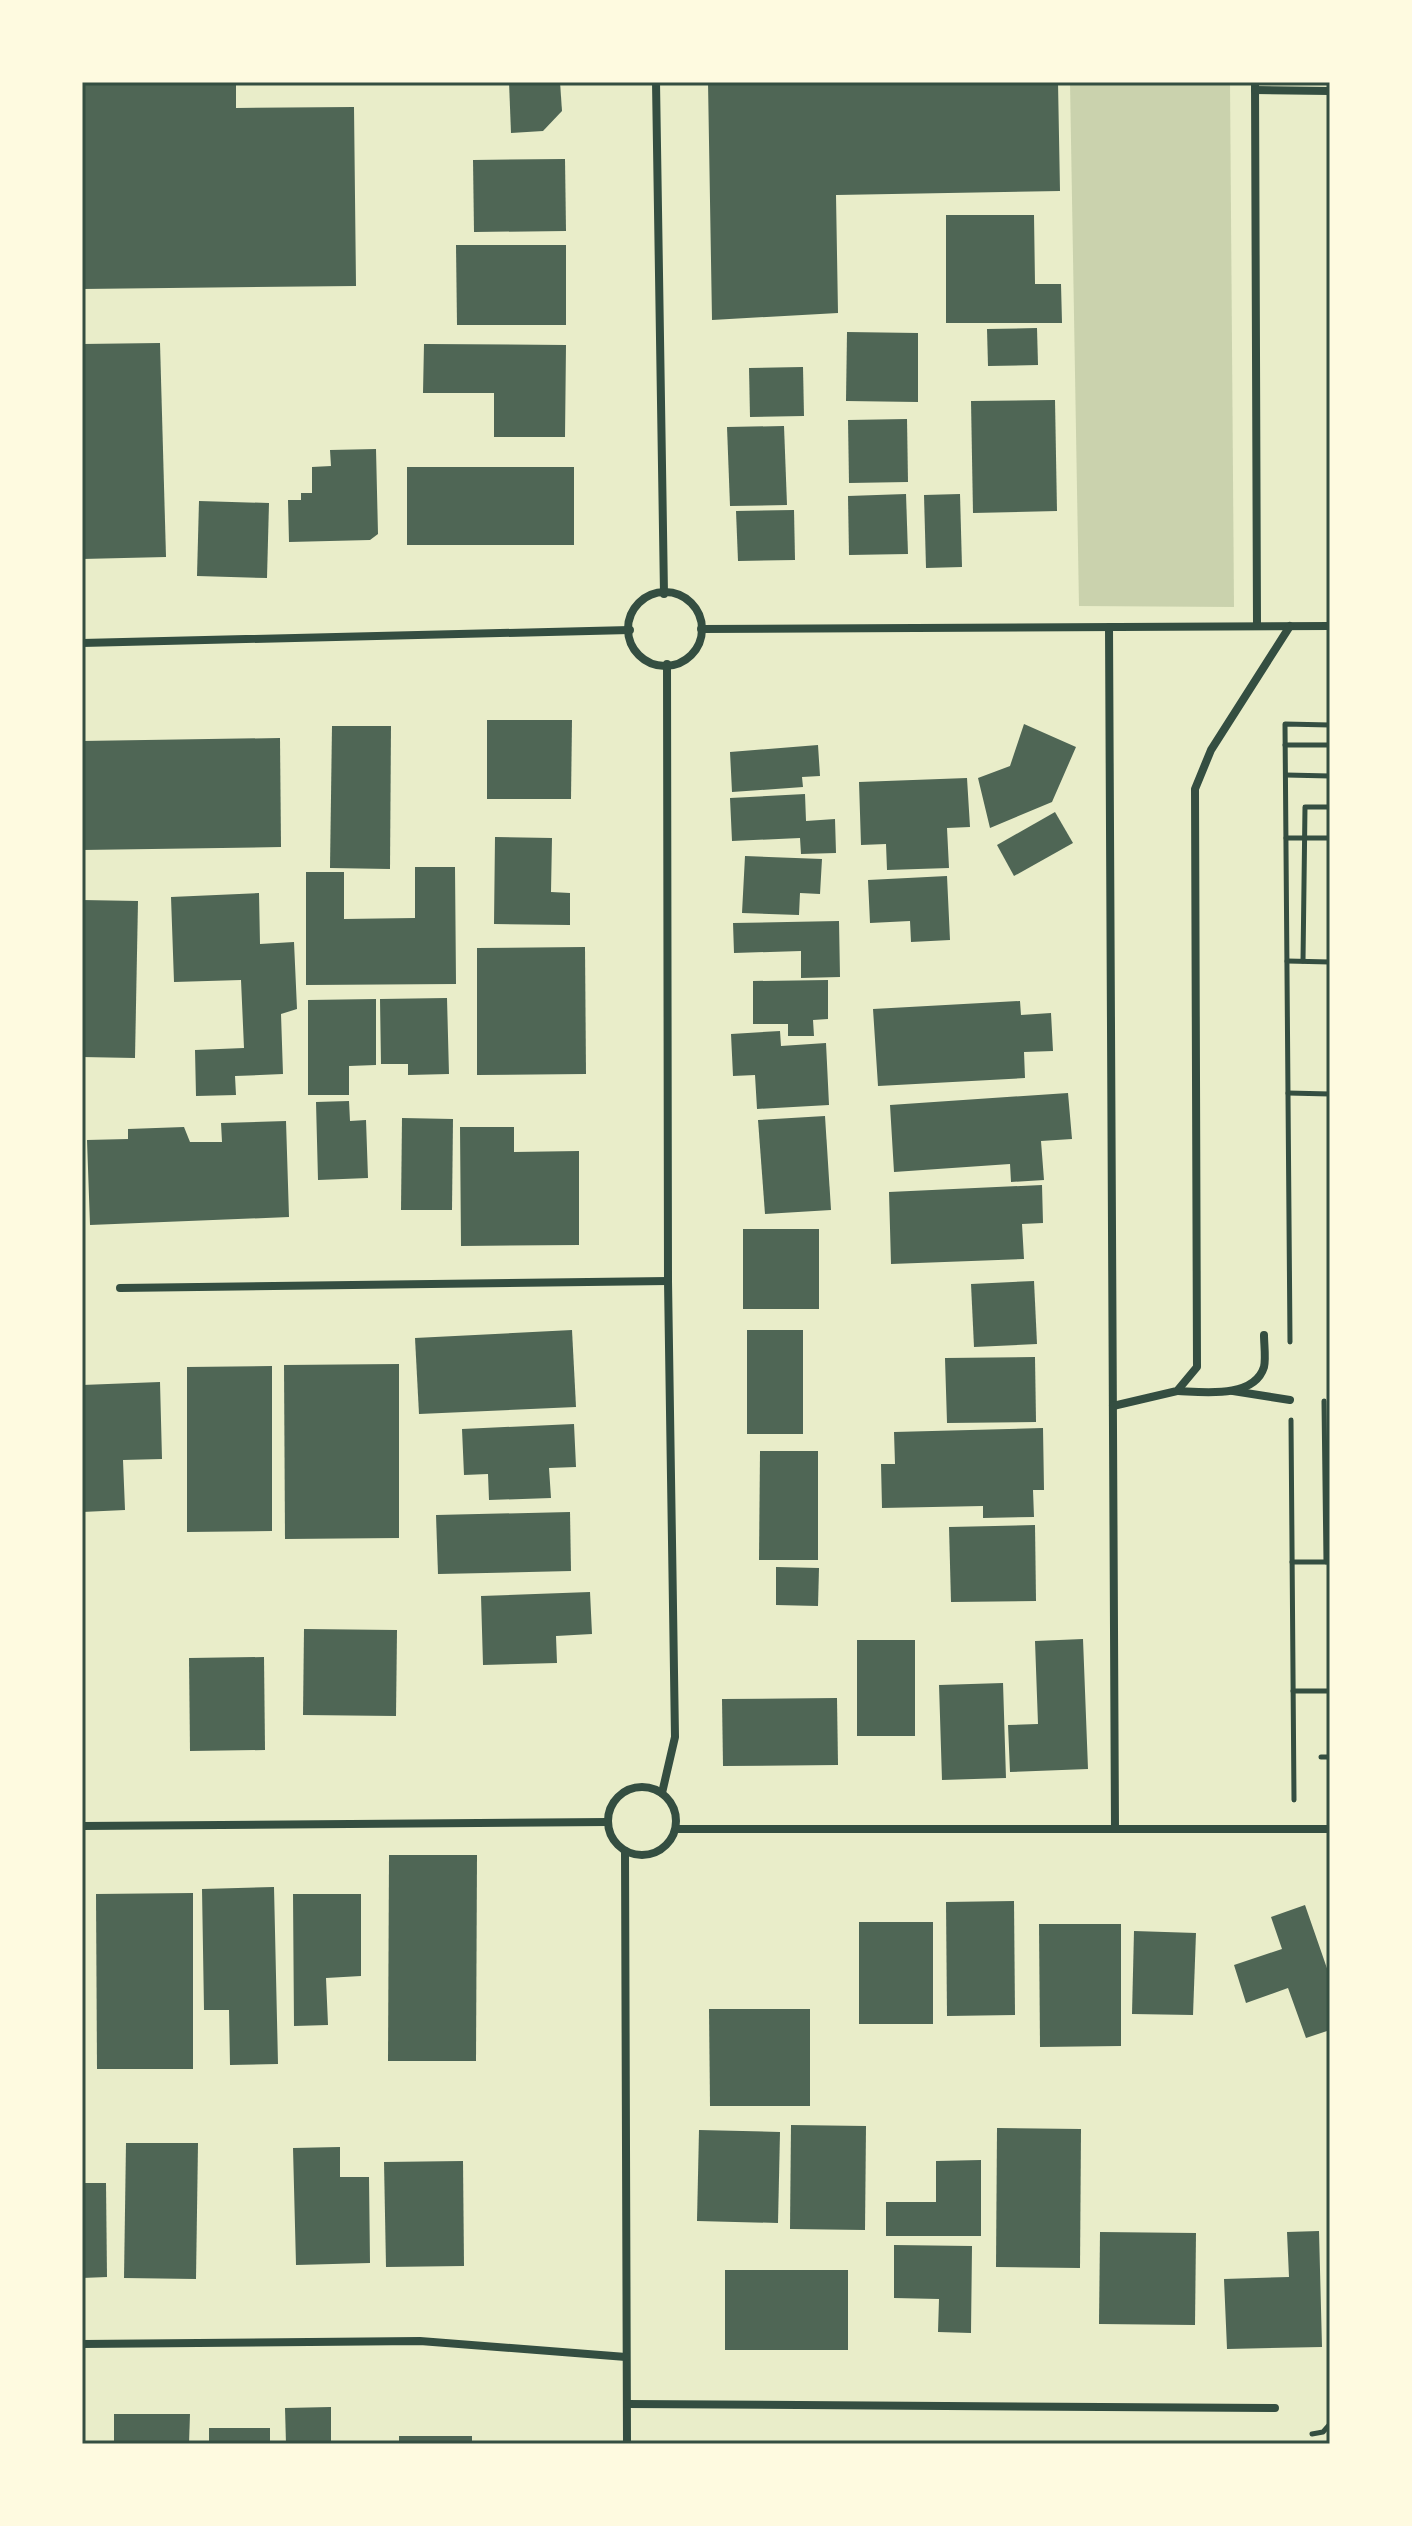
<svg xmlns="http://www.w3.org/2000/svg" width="1412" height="2526" font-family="Lora,serif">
<rect width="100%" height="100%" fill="#e9edc9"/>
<!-- green -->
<path fill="#cad2ad" d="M1070 82H1230L1234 607 1079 606Z"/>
<!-- building -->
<g fill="#4f6655">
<path d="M82 82H236V108L354 107 356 286 82 289Z"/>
<path d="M509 82H560L562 111 543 131 511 133Z"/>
<path d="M708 82H1058L1060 191 836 195 838 313 712 320Z"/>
<path d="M565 159 566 231 474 232 473 160Z"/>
<path d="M946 215H1034L1035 284H1061L1062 323H946Z"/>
<path d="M456 245H566V325H457Z"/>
<path d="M1037 328 1038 365 988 366 987 329Z"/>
<path d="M847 332 918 333V402L846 401Z"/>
<path d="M160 343 166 557 82 559V344Z"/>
<path d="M424 344 566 345 565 437H494V393H423Z"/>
<path d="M803 367 804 416 750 417 749 368Z"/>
<path d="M1055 400 1057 511 973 513 971 401Z"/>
<path d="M907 419 908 482 849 483 848 420Z"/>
<path d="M784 426 787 505 730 506 727 427Z"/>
<path d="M376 449 378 534 370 540 289 542 288 500H301V493H312V467L331 466 330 450Z"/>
<rect x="407" y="467" width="167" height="78"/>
<path d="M906 494 908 554 849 555 848 496Z"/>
<path d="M960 494 962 567 926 568 924 495Z"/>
<path d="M199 501 269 503 267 578 197 576Z"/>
<path d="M794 510 795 560 738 561 736 511Z"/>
<path d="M487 720H572L571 799H487Z"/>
<path d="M1024 724 1076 747 1052 802 990 828 978 778 1010 766Z"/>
<path d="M332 726H391L390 869 330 868Z"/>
<path d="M280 738 281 847 82 850V741Z"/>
<path d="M818 745 820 776 802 777 803 787 732 792 730 752Z"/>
<path d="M967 778 970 827 947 828 949 868 887 870 886 844 861 845 859 782Z"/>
<path d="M805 794 806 821 835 819 836 853 801 854 800 838 732 841 730 798Z"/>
<path d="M1055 812 1073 843 1014 876 997 845Z"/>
<path d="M495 837 552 838 551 892 570 893V925L494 924Z"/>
<path d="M745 856 822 859 820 894 800 893 799 915 742 913Z"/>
<path d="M415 867H455L456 984 306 985V872H344V919L415 918Z"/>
<path d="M947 876 950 940 911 942 910 921 870 923 868 880Z"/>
<path d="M259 893 260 944 294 942 297 1009 281 1014 283 1074 235 1076 236 1095 196 1096 195 1050 244 1048 241 980 174 982 171 897Z"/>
<path d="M82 900 138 901 135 1058 82 1057Z"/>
<path d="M839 921 840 977 801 978V951L734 953 733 923Z"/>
<path d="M585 947 586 1074 477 1075V948Z"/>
<path d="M828 980V1019L813 1020 814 1036H788V1024H753V981Z"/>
<path d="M447 998 449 1074 408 1075V1064H381L380 999Z"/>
<path d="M376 999V1065L349 1066V1095H308V1000Z"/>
<path d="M1020 1001 1021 1015 1051 1013 1053 1051 1024 1052 1025 1078 878 1086 873 1009Z"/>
<path d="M780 1031 781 1046 826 1043 829 1105 757 1109 755 1075 733 1076 731 1034Z"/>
<path d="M1068 1093 1072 1139 1041 1141 1044 1180 1011 1182 1010 1164 894 1172 890 1105Z"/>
<path d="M349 1101 350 1121 366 1120 368 1178 318 1180 316 1102Z"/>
<path d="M825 1116 831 1210 765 1214 758 1120Z"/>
<path d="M402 1118 453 1119 452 1210H401Z"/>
<path d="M286 1121 289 1217 90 1225 87 1140 128 1139V1129L184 1127 190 1142H222L221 1123Z"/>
<path d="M460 1127H514V1152L579 1151V1245L461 1246Z"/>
<path d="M1042 1185 1043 1223 1022 1224 1024 1259 891 1264 889 1192Z"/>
<rect x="743" y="1229" width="76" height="80"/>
<path d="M1034 1281 1037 1344 974 1347 971 1284Z"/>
<path d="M572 1330 576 1407 419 1414 415 1338Z"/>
<rect x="747" y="1330" width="56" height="104"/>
<path d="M1035 1357 1036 1422 947 1423 945 1358Z"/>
<path d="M399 1364V1538L285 1539 284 1365Z"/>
<path d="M272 1366V1531L187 1532V1367Z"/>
<path d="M160 1382 162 1459 123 1460 125 1510 82 1512V1385Z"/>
<path d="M574 1424 576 1467 549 1468 551 1498 489 1500 488 1474 464 1475 462 1429Z"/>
<path d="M1043 1428 1044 1490H1033L1034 1517 983 1518V1506L882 1508 881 1464H895L894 1432Z"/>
<path d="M760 1451H818V1560H759Z"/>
<path d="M570 1512 571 1571 438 1574 436 1515Z"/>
<path d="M1035 1525 1036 1601 951 1602 949 1527Z"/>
<path d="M776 1567 819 1568 818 1606 776 1605Z"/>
<path d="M590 1592 592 1634 556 1636 557 1663 483 1665 481 1596Z"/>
<path d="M304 1629 397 1630 396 1716 303 1715Z"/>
<path d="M1083 1639 1088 1769 1010 1772 1008 1725 1038 1724 1035 1641Z"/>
<rect x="857" y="1640" width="58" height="96"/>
<path d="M264 1657 265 1750 190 1751 189 1658Z"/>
<path d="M1003 1683 1006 1778 942 1780 939 1685Z"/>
<path d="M837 1698 838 1765 723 1766 722 1699Z"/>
<path d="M389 1855H477L476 2061H388Z"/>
<path d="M274 1887 278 2064 230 2065 229 2010H204L202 1889Z"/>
<path d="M193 1893V2069H97L96 1894Z"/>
<path d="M293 1894H361V1976L326 1978 328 2025 294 2026Z"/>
<path d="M1014 1901 1015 2015 947 2016 946 1902Z"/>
<path d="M1305 1905 1330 1977V2030L1306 2038 1288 1988 1246 2003 1234 1965 1282 1949 1271 1917Z"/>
<rect x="859" y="1922" width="74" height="102"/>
<path d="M1039 1924H1121V2046L1040 2047Z"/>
<path d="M1134 1931 1196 1933 1193 2015 1132 2014Z"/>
<path d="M709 2009H810V2106H710Z"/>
<path d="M791 2125 866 2126 865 2230 790 2229Z"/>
<path d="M997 2128 1081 2129 1080 2268 996 2267Z"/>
<path d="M699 2130 780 2132 778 2223 697 2221Z"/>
<path d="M126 2143H198L196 2279 124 2278Z"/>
<path d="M340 2147V2177H369L370 2263 296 2265 293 2148Z"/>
<path d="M981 2160V2236H886V2202H936V2161Z"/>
<path d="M463 2161 464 2266 386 2267 384 2162Z"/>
<path d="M82 2183H106L107 2277 82 2278Z"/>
<path d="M1319 2231 1322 2347 1227 2349 1224 2279 1289 2277 1287 2232Z"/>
<path d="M1100 2232 1196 2233 1195 2325 1099 2324Z"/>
<path d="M894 2245 972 2246 971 2333 938 2332 939 2299 894 2298Z"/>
<rect x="725" y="2270" width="123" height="80"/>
<path d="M331 2407V2444H286L285 2408Z"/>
<path d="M114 2414H190L189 2444H114Z"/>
<rect x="209" y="2428" width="61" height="16"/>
<rect x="399" y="2436" width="73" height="8"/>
</g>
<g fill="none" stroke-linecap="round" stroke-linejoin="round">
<!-- path -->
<g stroke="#344e41" stroke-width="5">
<path d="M1285 745H1330"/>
<path d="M1286 775 1330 776"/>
<path d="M1286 838H1330"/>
<path d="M1287 961 1330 962"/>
<path d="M1303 961 1305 807H1330"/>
<path d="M1288 1093 1330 1094"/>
<path d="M1290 1342 1285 724 1330 725"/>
<path d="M1324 1401 1326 1562"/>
<path d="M1291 1420 1294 1800"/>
<path d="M1292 1562H1330"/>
<path d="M1293 1691H1330"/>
<path d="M1321 1757H1330"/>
<path d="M1312 2434 1323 2432 1330 2424"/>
</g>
<!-- minor -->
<g stroke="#344e41" stroke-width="8">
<path d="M656 82 664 594"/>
<path d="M1255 82 1257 626"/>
<path d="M1255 90 1330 91"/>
<circle cx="665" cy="629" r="37"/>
<path d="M1109 627 1115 1829"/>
<path d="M701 629 1330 626"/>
<path d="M82 643 630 630"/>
<path d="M120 1288 668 1281"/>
<path d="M1178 1391C1203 1392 1254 1399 1264 1367 1266 1358 1264 1344 1264 1335"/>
<path d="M1233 1391 1290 1400"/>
<path d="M1113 1406 1177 1391 1197 1367 1195 789 1211 750 1290 626"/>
<circle cx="642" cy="1821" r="34"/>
<path d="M662 1793 675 1737 668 1281 667 664"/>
<path d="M82 1826 608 1822"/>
<path d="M676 1829H1330"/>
<path d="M625 1851 627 2444"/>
<path d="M82 2344 420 2341 626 2357"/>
<path d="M627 2404 1275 2408"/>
</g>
</g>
<!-- border -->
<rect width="1412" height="2526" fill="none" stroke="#fefae0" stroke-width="168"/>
<rect x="84" y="84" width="1244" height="2358" fill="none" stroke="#344e41" stroke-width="3"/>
</svg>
